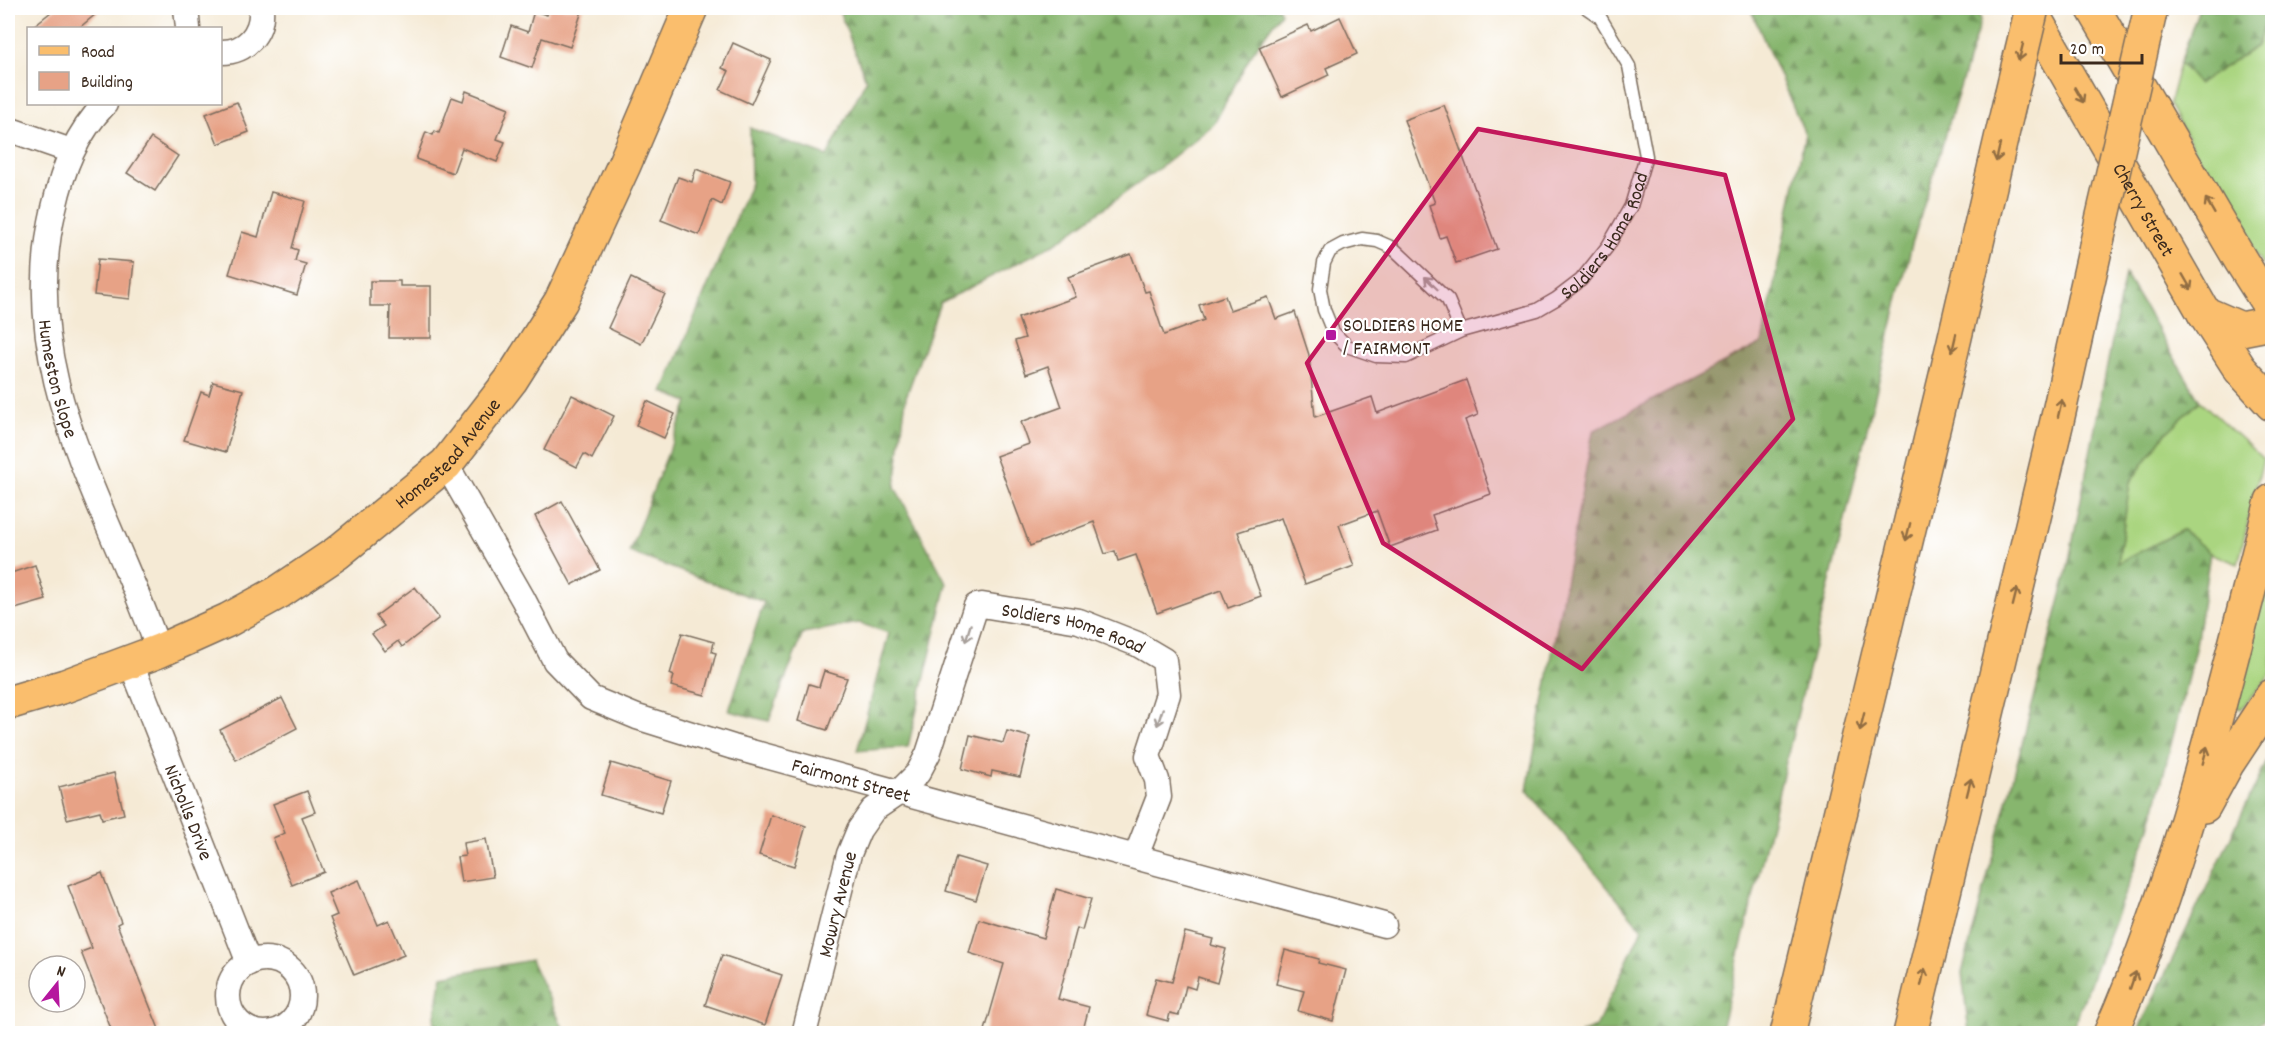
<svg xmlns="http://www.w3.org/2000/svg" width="2280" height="1041" font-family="Dekko,sans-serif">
<defs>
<pattern id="forest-firs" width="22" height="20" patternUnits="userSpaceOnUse" patternTransform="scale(1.5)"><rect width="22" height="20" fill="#87b66e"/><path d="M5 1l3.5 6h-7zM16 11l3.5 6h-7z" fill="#70945a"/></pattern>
</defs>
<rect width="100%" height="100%" fill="#fff"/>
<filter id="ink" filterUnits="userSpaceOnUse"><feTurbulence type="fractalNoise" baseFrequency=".0167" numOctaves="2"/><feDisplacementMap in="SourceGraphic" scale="12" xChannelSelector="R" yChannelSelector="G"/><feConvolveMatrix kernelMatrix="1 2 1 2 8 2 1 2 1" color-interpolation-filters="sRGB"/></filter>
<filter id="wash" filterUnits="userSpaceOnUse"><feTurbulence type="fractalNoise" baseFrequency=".008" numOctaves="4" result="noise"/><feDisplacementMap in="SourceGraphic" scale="24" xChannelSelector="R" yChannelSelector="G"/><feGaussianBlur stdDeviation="1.35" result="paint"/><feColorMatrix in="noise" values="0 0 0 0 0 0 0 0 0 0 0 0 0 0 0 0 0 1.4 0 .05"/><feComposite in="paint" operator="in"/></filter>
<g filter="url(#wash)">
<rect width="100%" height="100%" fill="#f5ead5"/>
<!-- grass -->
<g fill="#aad580" stroke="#72804f" stroke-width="1.5">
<path d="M2270 8H2272V279L2241 232 2169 105 2180 63 2198 83 2257 46Z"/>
<path d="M2200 401 2263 459 2238 564 2210 553 2182 530 2118 564 2130 482 2165 434Z"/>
<path d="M2272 543V673L2241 709 2231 703Z"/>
</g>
<!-- forest -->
<g fill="url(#forest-firs)" stroke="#617046" stroke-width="1.5">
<path d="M838 8 930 12 932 8H1279L1281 13 1252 53 1214 124 1157 170 1054 244 940 303 906 397 895 487 947 584 908 747 857 751 889 633 859 623 803 633 769 721 729 711 764 602 629 552 688 402 663 392 751 183 750 128 827 156 866 80Z"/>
<path d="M1750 8H1974L1981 19 1912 244 1720 1033H1580L1596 1027 1642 929 1527 790 1593 431 1762 343 1805 134Z"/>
<path d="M2199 8H2270L2257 46 2198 84 2180 63Z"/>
<path d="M2125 274 2200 401 2165 434 2130 482 2118 563 2183 530 2210 553 2196 645 2150 828 2072 1030 2066 1034 1969 1033 1962 973 2066 576Z"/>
<path d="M2272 751V1015L2245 1033H2137Z"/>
<path d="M531 960 563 1028V1033H432L442 976Z"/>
</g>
<g id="blocks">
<!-- building -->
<g fill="#e7a286">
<path d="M56 8H103L79 28H31Z"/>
<path d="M549 8H583L570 47 542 38 532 68 501 57 511 26 528 32 534 11 547 15Z"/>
<path d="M1340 17 1357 54 1326 68 1329 75 1282 97 1259 47 1308 25 1311 31Z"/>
<path d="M733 43 771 60 751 104 720 90 729 71 722 68Z"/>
<path d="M466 91 509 108 497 139 505 142 497 162 462 148 453 173 416 159 426 132 433 135 435 131 439 133 452 97 463 101Z"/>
<path d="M237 102 249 132 218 144 206 114Z"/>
<path d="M1444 105 1497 249 1456 263 1446 236 1440 238 1429 205 1435 203 1404 120Z"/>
<path d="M151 138 178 156 155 191 127 173Z"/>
<path d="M696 169 730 182 722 205 712 200 699 235 661 220 678 177 692 182Z"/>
<path d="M271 192 305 201 292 248 298 250 295 261 306 264 297 295 229 274 242 232 258 237Z"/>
<path d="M1131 254 1145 292 1149 291 1164 335 1204 320 1199 305 1225 296 1230 310 1268 297 1276 319 1295 312 1309 355 1315 417 1372 397 1377 413 1466 380 1478 415 1465 420 1491 494 1432 515 1437 530 1390 547 1377 511 1339 525 1354 566 1305 584 1281 518 1238 532 1261 596 1228 608 1221 590 1157 613 1136 555 1118 561 1115 551 1105 554 1094 522 1030 546 996 456 1029 444 1021 422 1062 407 1048 366 1026 374 1015 341 1025 338 1018 318 1076 297 1068 277Z"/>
<path d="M98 259 134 262 130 299 94 295Z"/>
<path d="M631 278 665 294 641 344 608 328Z"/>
<path d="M370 281H400V286H431V338H389L390 306H370Z"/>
<path d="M213 382 243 390 226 452 184 440 201 392 209 395Z"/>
<path d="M572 395 614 416 592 459 584 454 577 467 544 450Z"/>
<path d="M647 401 675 414 664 438 636 425Z"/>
<path d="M562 501 600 570 572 585 535 516Z"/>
<path d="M35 565 46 600 8 611V574Z"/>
<path d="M415 587 439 618 402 647 398 641 385 651 372 634 384 626 376 616Z"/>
<path d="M682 633 714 642 712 652 716 653 705 695 671 686 674 676 670 674Z"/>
<path d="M824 671 847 678 827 730 798 721 809 684 819 687Z"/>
<path d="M282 698 297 728 236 760 220 730Z"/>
<path d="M1007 731 1030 737 1020 777 992 771 991 777 962 769 970 735 1003 743Z"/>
<path d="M611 763 671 781 661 813 601 795Z"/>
<path d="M114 773 124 814 102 819 100 811 67 819 59 787Z"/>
<path d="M307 791 315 812 302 817 324 872 292 885 273 838 285 833 273 804Z"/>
<path d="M771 815 806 826 794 866 759 855Z"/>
<path d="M486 839 493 877 461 882 457 857 465 856 463 843Z"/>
<path d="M956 857 987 866 976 900 946 891Z"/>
<path d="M102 873 121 922 117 924 159 1029 147 1034H113L81 952 92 948 68 886Z"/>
<path d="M359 880 378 925 389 920 404 955 354 975 330 918 337 915 328 893Z"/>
<path d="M1056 889 1091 899 1082 930 1077 928 1058 999 1089 1007 1082 1034H984L1004 964 969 953 979 919 1043 938Z"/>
<path d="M1185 932 1213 939 1211 945 1226 949 1217 983 1198 977 1195 989 1186 986 1179 1015 1170 1013 1168 1021 1146 1015 1156 978 1172 982Z"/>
<path d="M1285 950 1319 959 1318 963 1346 970 1333 1021 1298 1011 1304 991 1276 984Z"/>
<path d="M722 955 782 975 765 1025 705 1005Z"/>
</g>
</g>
</g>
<g filter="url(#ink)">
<use href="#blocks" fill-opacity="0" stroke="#7c6d5e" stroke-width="1.5"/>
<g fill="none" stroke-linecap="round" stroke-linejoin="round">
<defs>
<g id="lane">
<path id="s1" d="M1461 331 1448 300 1393 248 1377 241 1362 239 1343 244 1330 251 1324 263 1320 289 1324 310 1333 332 1347 346 1376 356 1406 357 1461 331 1537 310 1556 299 1581 280 1608 246 1631 206 1646 156 1629 66 1600 17 1587 8"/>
</g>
<g id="street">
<path d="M186 8 188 28"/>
<path d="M220 52C246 53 263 33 261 8"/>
<path id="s2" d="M105 104C76 134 63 168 54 208 15 374 107 502 159 651"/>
<path d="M8 129 71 151"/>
<path id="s3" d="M446 464 523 599 555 661 591 698 637 717 733 747 1384 925"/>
<path id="s4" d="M131 663 249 963"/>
<circle cx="265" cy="996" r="37"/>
<path id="s5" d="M804 1034 849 854 859 830 873 810 898 793 918 773 928 754 976 606 982 605 1079 621 1137 644 1164 660 1168 694 1148 756 1157 780 1159 797 1136 856"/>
</g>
<g id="primary">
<path id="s6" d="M2029 8 2204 313 2240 369 2272 404"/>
<path d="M2093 8 2241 261 2272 310"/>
<path id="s7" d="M8 703 65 686 159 651 228 620 279 592 337 553 446 464 511 380 561 301 624 165 691 8"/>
</g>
<g id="highway">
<path d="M2204 313 2241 329 2272 323"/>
<path d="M2204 806 2227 764 2272 696"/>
<path d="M1787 1034 1948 367 2011 96"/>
<path d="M1910 1034 2057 421 2096 246"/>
<path d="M2110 1034C2185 863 2225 680 2272 501"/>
</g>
</defs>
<!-- lane casing -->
<use href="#lane" stroke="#7c6d5e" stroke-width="15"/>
<!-- street casing -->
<use href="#street" stroke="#7c6d5e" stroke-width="27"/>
<!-- primary casing -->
<use href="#primary" stroke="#7c6d5e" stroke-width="36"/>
<!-- highway casing -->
<use href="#highway" stroke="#7c6d5e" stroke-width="36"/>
<!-- lane -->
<use href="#lane" stroke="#fff" stroke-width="12"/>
<!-- street -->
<use href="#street" stroke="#fff" stroke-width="24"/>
<!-- primary -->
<use href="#primary" stroke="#fabe6d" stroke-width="33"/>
<!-- highway -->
<use href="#highway" stroke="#fabe6d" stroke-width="33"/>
<defs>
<g id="highway-bridge">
<path d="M2011 96 2032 8"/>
<path d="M2096 246 2151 8"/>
</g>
</defs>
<!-- highway-bridge casing -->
<use href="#highway-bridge" stroke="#7c6d5e" stroke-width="36" stroke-linecap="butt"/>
<!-- highway-bridge -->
<use href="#highway-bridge" stroke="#fabe6d" stroke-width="33"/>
</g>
<!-- one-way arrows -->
<defs><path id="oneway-shaft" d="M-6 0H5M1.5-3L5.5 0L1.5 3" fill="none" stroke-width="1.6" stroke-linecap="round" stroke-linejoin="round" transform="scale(1.5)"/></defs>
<g stroke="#916d42">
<use href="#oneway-shaft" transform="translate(2021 52) rotate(104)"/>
<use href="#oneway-shaft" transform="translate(2079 95) rotate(60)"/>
<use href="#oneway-shaft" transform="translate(1998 153) rotate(103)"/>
<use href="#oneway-shaft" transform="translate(2210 206) rotate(-120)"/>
<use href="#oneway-shaft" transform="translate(2187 282) rotate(60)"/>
<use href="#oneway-shaft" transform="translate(1954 343) rotate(103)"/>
<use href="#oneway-shaft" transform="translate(2060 408) rotate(-77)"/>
<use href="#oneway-shaft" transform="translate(1908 532) rotate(104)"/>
<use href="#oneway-shaft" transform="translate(2015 597) rotate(-76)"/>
<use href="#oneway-shaft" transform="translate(1862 722) rotate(104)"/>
<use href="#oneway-shaft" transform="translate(2205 755) rotate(-75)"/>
<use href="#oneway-shaft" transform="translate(1969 787) rotate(-76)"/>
<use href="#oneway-shaft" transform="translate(1923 977) rotate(-77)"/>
<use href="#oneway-shaft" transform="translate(2133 980) rotate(-71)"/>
</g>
<g stroke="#a79f9a">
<use href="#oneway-shaft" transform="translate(1431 283) rotate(-136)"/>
<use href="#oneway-shaft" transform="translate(968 633) rotate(107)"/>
<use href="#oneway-shaft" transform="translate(1160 717) rotate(108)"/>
</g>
</g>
<!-- marked area -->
<path fill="#c2185b" fill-opacity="0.2" stroke="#c2185b" stroke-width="4.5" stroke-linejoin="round" d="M1478 129 1725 175 1793 419 1582 669 1383 543 1307 363Z"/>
<!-- markers -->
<rect fill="#b5179e" stroke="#fff" stroke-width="2" x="1325" y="329" width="12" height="12" rx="3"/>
<g text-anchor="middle" stroke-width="4.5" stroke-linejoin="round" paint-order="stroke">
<!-- street labels -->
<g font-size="20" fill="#3b2a1e" stroke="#fff">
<text dy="7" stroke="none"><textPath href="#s6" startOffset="232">Cherry Street</textPath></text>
<text dy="7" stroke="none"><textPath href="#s1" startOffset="585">Soldiers Home Road</textPath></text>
<text dy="7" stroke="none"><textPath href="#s2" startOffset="290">Humeston Slope</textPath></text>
<text dy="7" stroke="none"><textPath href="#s7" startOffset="513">Homestead Avenue</textPath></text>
<text dy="7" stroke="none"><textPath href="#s5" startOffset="572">Soldiers Home Road</textPath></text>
<text dy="7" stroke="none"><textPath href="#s3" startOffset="550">Fairmont Street</textPath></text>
<text dy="7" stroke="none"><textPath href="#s4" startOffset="160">Nicholls Drive</textPath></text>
<text dy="7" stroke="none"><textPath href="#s5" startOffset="134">Mowry Avenue</textPath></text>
</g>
<!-- poi labels -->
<g font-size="20" fill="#3b2a1e" stroke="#fff" text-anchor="start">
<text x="1343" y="331">SOLDIERS HOME<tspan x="1343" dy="23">/ FAIRMONT</tspan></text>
</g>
</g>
<!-- margin -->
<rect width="2280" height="1041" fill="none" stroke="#fff" stroke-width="30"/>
<!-- legend -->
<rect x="27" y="27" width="195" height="78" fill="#ffffff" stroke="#b1aaa5" stroke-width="1.5"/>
<rect x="39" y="46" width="30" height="9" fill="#fabe6d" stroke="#b1aaa5" stroke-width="1.5"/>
<text x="81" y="57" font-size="18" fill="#3b2a1e">Road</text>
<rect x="39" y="72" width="30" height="18" fill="#e7a286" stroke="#b1aaa5" stroke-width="1.5"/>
<text x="81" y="87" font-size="18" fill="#3b2a1e">Building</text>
<!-- north arrow -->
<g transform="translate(57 984) rotate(18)"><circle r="28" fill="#ffffff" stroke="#b1aaa5" stroke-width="1.5"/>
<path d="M0-4.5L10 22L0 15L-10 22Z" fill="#b5179e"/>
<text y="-9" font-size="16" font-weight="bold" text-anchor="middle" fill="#3b2a1e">N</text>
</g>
<!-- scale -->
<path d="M2061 54v9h81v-9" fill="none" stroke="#3b2a1e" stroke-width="3"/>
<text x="2070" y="54" font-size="18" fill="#3b2a1e" stroke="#ffffff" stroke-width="4.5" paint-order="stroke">20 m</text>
</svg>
